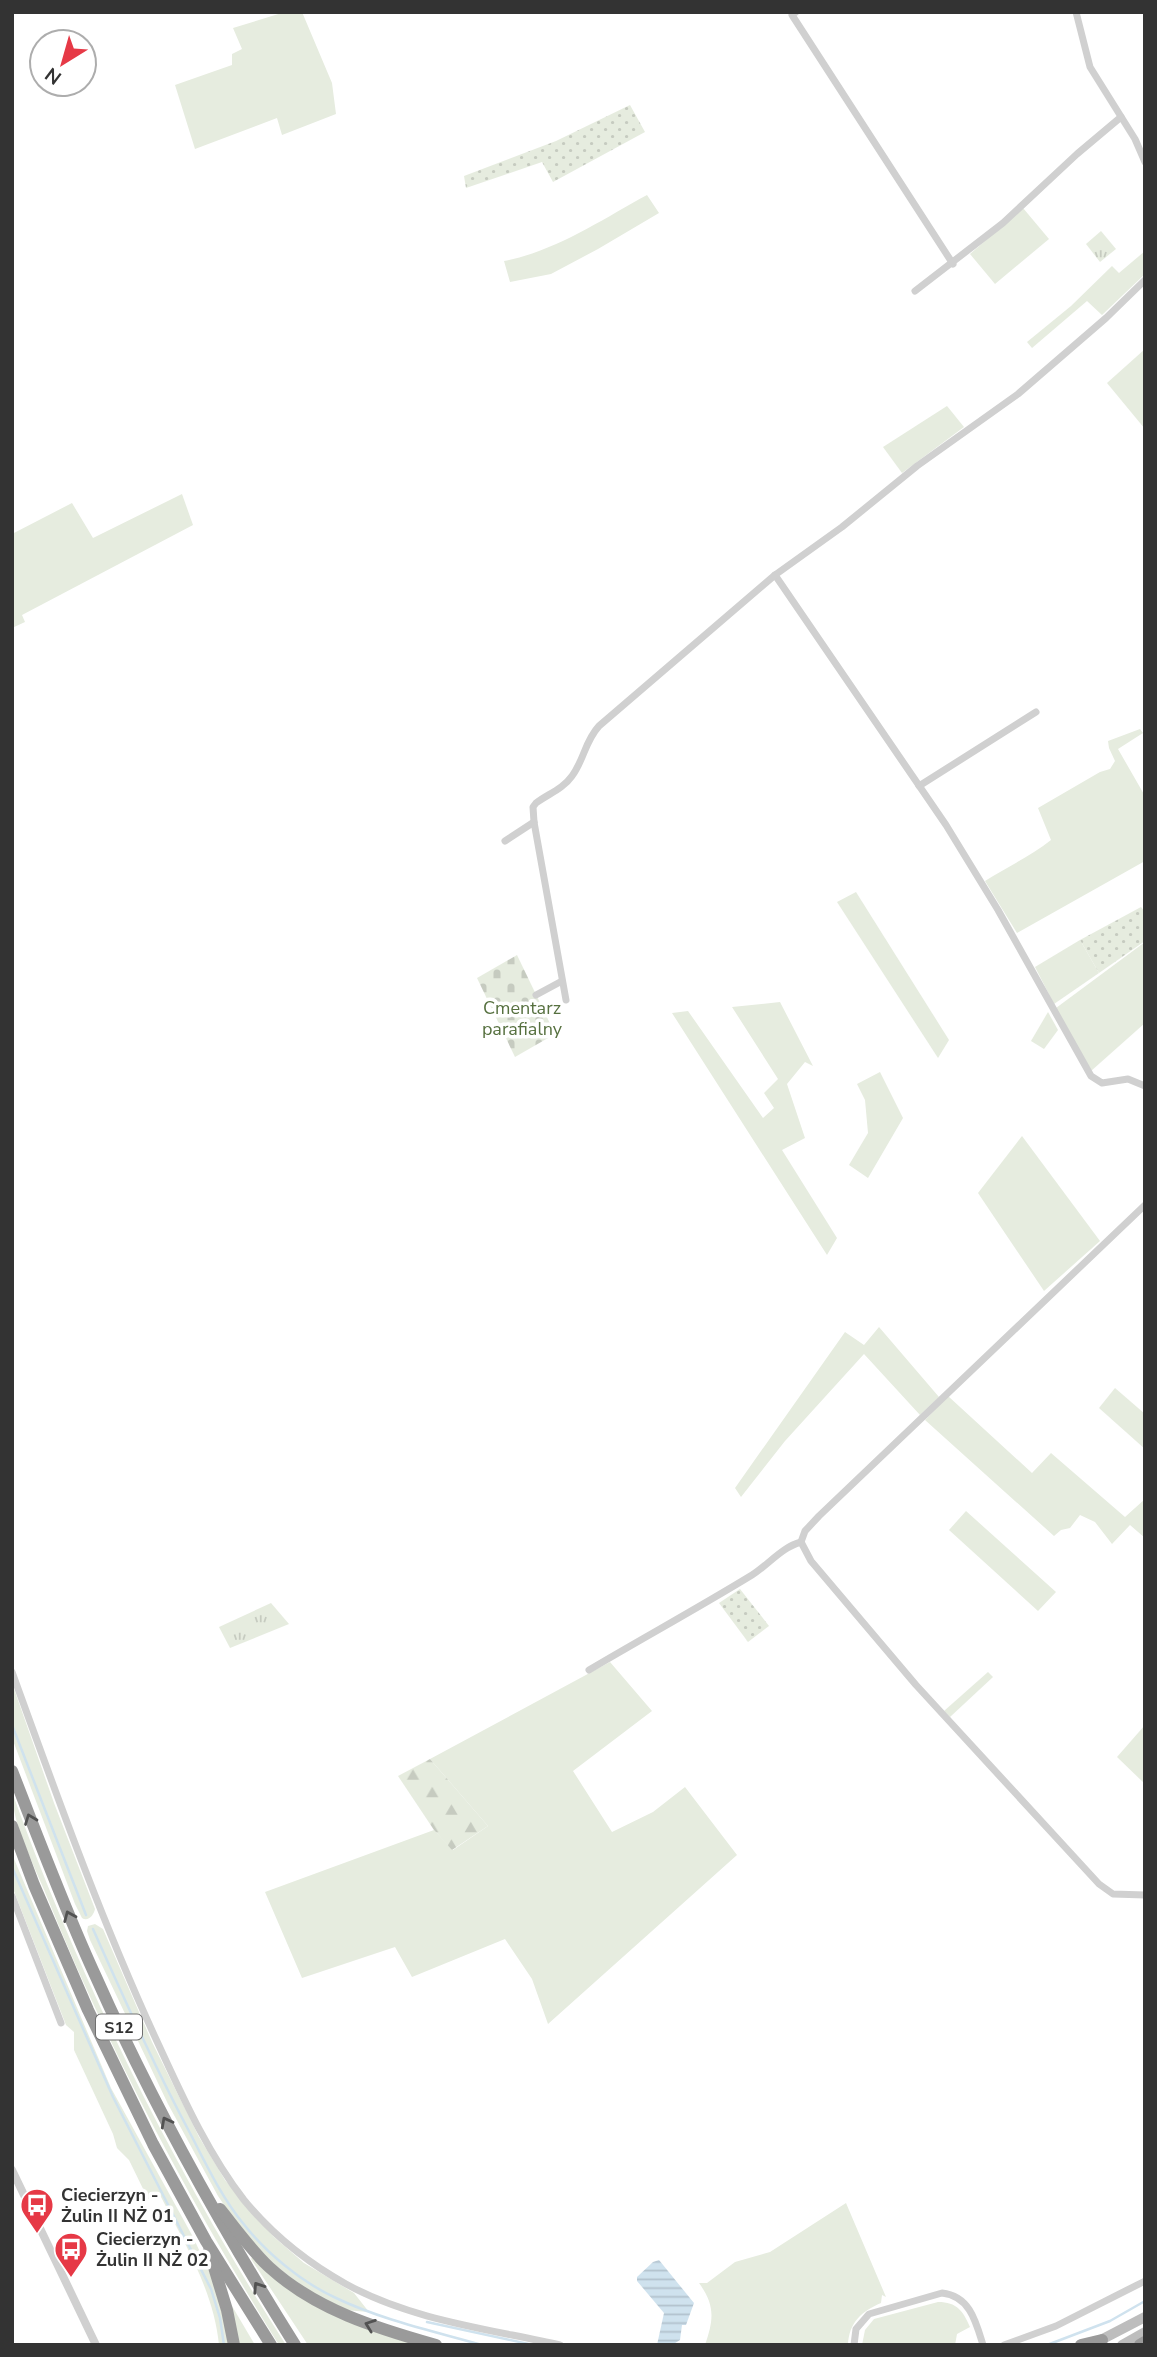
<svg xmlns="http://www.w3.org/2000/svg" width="1157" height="2357" font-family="'Nunito Sans',sans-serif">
<defs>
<pattern id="forest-firs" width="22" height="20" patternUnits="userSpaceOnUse" patternTransform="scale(1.75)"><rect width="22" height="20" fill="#e6ecdf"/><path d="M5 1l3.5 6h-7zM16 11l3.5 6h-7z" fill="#c6cbc0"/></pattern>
<pattern id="cemetery-stones" width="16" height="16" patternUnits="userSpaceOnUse" patternTransform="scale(1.75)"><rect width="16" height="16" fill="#e6ecdf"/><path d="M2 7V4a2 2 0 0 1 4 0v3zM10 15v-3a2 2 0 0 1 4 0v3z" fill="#c6cbc0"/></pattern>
<pattern id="park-tufts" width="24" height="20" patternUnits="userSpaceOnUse" patternTransform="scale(1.75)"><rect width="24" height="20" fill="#e6ecdf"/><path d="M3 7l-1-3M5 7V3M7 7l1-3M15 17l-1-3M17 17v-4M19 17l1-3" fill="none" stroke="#c6cbc0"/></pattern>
<pattern id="garden-dots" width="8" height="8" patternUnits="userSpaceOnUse" patternTransform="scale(1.75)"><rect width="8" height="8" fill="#e6ecdf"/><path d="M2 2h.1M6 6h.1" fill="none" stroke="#c6cbc0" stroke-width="1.8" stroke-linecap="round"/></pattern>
<pattern id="water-rules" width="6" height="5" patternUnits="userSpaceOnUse" patternTransform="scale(1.75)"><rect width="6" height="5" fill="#cfe2ee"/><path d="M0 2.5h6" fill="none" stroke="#b2c2cd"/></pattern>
</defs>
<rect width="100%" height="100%" fill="#fff"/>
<!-- grass -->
<g fill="#e6ecdf">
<path d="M285 12H302L332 83 336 114 282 135 277 118 195 149 175 85 232 65V54L242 49 233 28Z"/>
<path d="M647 195 659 213 598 249 551 274 510 282 504 261C556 251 601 220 647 195Z"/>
<path d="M1023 208 1049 239 995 284 970 254Z"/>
<path d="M1145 251V274L1102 315 1087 301 1032 348 1027 342 1071 306 1112 266 1119 273Z"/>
<path d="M1145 349V429L1107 383Z"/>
<path d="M947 406 964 427 902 473 883 447Z"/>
<path d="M182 494 193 525 22 615 25 622 12 628V534L72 503 93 538Z"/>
<path d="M1140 729 1143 733 1118 749 1145 796V861L1017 933 985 881C1007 867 1031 856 1051 840L1038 808 1100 772 1110 769 1115 761 1109 748 1108 741Z"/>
<path d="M856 892 949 1040 938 1058 837 902Z"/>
<path d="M1080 940 1099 973 1054 1004 1035 967Z"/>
<path d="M1145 942V1023L1091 1071 1056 1008Z"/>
<path d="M780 1002 813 1066 805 1062 787 1084 805 1138 782 1150 837 1238 827 1255 672 1013 688 1011 763 1118 774 1108 764 1093 778 1079 732 1007Z"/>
<path d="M1048 1012 1058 1030 1044 1049 1031 1041Z"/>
<path d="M880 1072 903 1118 868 1178 849 1165 868 1133 865 1100 857 1084Z"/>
<path d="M1022 1136 1100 1241 1044 1291 978 1193Z"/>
<path d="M879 1327 939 1397 920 1415 864 1354 785 1441 741 1497 735 1488 845 1332 864 1345Z"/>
<path d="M1115 1388 1145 1414V1449L1099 1408Z"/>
<path d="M948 1396 1032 1473 1051 1453 1125 1517 1145 1499V1538L1130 1525 1112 1544 1095 1522 1080 1515 1070 1528 1061 1530 1054 1536 925 1420Z"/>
<path d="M966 1511 1056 1592 1038 1611 949 1530Z"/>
<path d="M610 1662 652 1711 573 1771 612 1832 653 1812 685 1787 737 1855 548 2024 532 1979 505 1939 412 1977 395 1947 302 1978 265 1892 434 1830 453 1850 488 1826 430 1759Z"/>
<path d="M988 1672 993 1677 950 1717 944 1711Z"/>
<path d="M12 1683 54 1803 95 1909C94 1915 88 1922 82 1918L75 1904 12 1738Z"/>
<path d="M1145 1725V1784L1117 1757Z"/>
<path d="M12 1792C82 1986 175 2172 286 2345H279C190 2202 110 2053 47 1897 35 1866 12 1825 12 1792Z"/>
<path d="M12 1854 111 2088 193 2237 215 2284 230 2345H219C214 2292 185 2244 161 2197L148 2199 129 2160 117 2148 113 2134 74 2050V2032L66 2025 12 1886Z"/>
<path d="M95 1924 103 1929 152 2042 199 2137 225 2180 274 2237 304 2263 354 2293 369 2312 344 2310 307 2290 271 2262 239 2227 218 2196 168 2104 90 1940 87 1931 88 1926Z"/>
<path d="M846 2203 886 2297 882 2295 881 2303C862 2311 849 2322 848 2345H705C714 2319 715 2305 699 2283H707L735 2262 770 2252Z"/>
<path d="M253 2256 269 2272 421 2345H308L251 2259Z"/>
<path d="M938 2302C957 2302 963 2311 970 2327L957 2334 955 2345H862L865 2330 874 2319Z"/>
<path d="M232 2306 255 2345H238Z"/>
</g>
<!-- forest -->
<path fill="url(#forest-firs)" d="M430 1759 488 1826 452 1850 434 1830 398 1776Z"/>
<!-- cemetery -->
<path fill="url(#cemetery-stones)" d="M517 955 555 1034 515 1057 477 978Z"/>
<!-- park -->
<g fill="url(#park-tufts)">
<path d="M1101 231 1116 249 1100 262 1086 244Z"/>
<path d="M271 1603 289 1624 230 1648 219 1627Z"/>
</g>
<!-- garden -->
<g fill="url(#garden-dots)">
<path d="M630 105 645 132 553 182 542 162 466 188 464 176 556 141Z"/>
<path d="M1141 907 1145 912V941L1099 973 1080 940Z"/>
<path d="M740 1589 769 1626 748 1642 719 1603Z"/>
</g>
<!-- water -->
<path fill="url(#water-rules)" d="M659 2260 694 2303 686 2325H682L680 2340 672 2345H657L664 2313 637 2281V2277L653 2262Z"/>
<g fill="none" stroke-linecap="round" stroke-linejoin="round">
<!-- stream -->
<g stroke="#cfe2ee" stroke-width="2.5">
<path d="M12 1725 86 1915"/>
<path d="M12 1867 113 2097 211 2289 220 2318 224 2345"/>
<path d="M93 1929C124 1998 155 2068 191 2135 206 2164 221 2196 242 2222 265 2252 301 2282 336 2298 382 2320 433 2331 482 2345"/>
<path d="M427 2322 533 2345"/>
<path d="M1047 2345 1110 2321 1145 2301"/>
</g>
<!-- minor -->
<g stroke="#d0d0d0" stroke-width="7">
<path d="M796 12 792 15 953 264"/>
<path d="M1076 12 1090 67 1135 139 1145 162"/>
<path d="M915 291 1003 223 1077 154 1121 117"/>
<path d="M775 575 946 825 998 910 1091 1076 1102 1083 1128 1079 1145 1086"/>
<path d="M919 786 1036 712"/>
<path d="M505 841 534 822"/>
<path d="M536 995 562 981"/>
<path d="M566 1000 534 822 533 807 536 803C548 794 563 789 572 776 584 760 585 741 599 726L775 575 842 527 917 466 1018 394 1106 318 1145 280"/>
<path d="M1145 1205 819 1516 805 1531 801 1542 811 1561 916 1685 1099 1884 1113 1894 1145 1895"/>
<path d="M589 1670C643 1638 698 1608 752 1575 768 1565 782 1547 801 1542"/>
<path d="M12 1672C57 1796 100 1917 155 2037 181 2093 206 2151 244 2200 272 2234 308 2263 346 2284 411 2320 489 2329 560 2345"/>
<path d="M12 1896 61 2023"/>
<path d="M854 2345 856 2329 869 2314 942 2293C970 2296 976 2322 983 2345"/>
<path d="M1004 2345 1056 2326 1145 2281"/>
</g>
<!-- tertiary -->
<path stroke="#d0d0d0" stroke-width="8" d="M12 2170 96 2345"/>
<!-- secondary -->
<g stroke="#bdbdbd" stroke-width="10">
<path d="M1095 2343 1145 2317"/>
<path d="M1122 2345 1145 2332"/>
</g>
<!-- motorway -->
<g stroke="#9a9a9a" stroke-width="12">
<path d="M12 1771C39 1840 65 1910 96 1977 153 2105 221 2227 295 2345"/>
<path d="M12 1826 34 1885 88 2010 153 2144 206 2241 271 2345"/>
<path d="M220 2209C236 2229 251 2250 269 2267 316 2310 376 2328 436 2345"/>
<path d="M209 2251 227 2310 234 2345"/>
<path d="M1081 2345 1102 2340"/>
<path d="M1140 2345 1145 2342"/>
</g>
</g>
<!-- one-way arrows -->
<defs><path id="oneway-chevron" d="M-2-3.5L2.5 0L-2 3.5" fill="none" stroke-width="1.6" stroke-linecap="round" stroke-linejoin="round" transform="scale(1.75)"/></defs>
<g stroke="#525252">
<use href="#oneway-chevron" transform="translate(30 1819) rotate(-111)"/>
<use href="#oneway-chevron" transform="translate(69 1916) rotate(-113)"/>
<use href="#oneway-chevron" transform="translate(166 2122) rotate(-118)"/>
<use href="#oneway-chevron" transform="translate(258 2287) rotate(-123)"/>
<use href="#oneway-chevron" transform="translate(370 2325) rotate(-160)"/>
</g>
<!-- icons -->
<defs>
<symbol id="bus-pin" viewBox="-11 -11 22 30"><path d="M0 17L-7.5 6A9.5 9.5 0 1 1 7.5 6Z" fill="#e63946" stroke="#fff"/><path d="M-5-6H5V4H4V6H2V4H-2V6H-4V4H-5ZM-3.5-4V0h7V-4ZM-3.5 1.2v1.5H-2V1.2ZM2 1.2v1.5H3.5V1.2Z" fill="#fff"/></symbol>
</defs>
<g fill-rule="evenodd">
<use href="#bus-pin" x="18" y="2186" width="38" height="52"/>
<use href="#bus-pin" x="52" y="2230" width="38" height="52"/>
</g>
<g text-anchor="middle" stroke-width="7" stroke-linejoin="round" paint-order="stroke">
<!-- shield labels -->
<rect fill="#fff" stroke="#707070" stroke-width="2" x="96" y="2014.5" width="46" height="25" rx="5"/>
<g font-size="16" font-weight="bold" fill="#333">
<text x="119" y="2033">S12</text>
</g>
<!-- park labels -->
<g font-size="18" fill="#56703f" stroke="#fff">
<text x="522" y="1014">Cmentarz<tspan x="522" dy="21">parafialny</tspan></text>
</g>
<!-- poi labels -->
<g font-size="18" font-weight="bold" fill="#333" stroke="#fff" text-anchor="start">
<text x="61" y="2201">Ciecierzyn -<tspan x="61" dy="21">Żulin II NŻ 01</tspan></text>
<text x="96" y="2245">Ciecierzyn -<tspan x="96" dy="21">Żulin II NŻ 02</tspan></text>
</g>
</g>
<!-- border -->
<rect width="1157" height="2357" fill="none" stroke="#333333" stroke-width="28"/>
<!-- north arrow -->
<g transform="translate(63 63) rotate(217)"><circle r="33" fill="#ffffff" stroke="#adadad" stroke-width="2"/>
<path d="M0-5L12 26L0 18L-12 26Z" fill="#e63946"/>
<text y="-10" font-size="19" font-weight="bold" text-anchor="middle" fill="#333333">N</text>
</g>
</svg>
